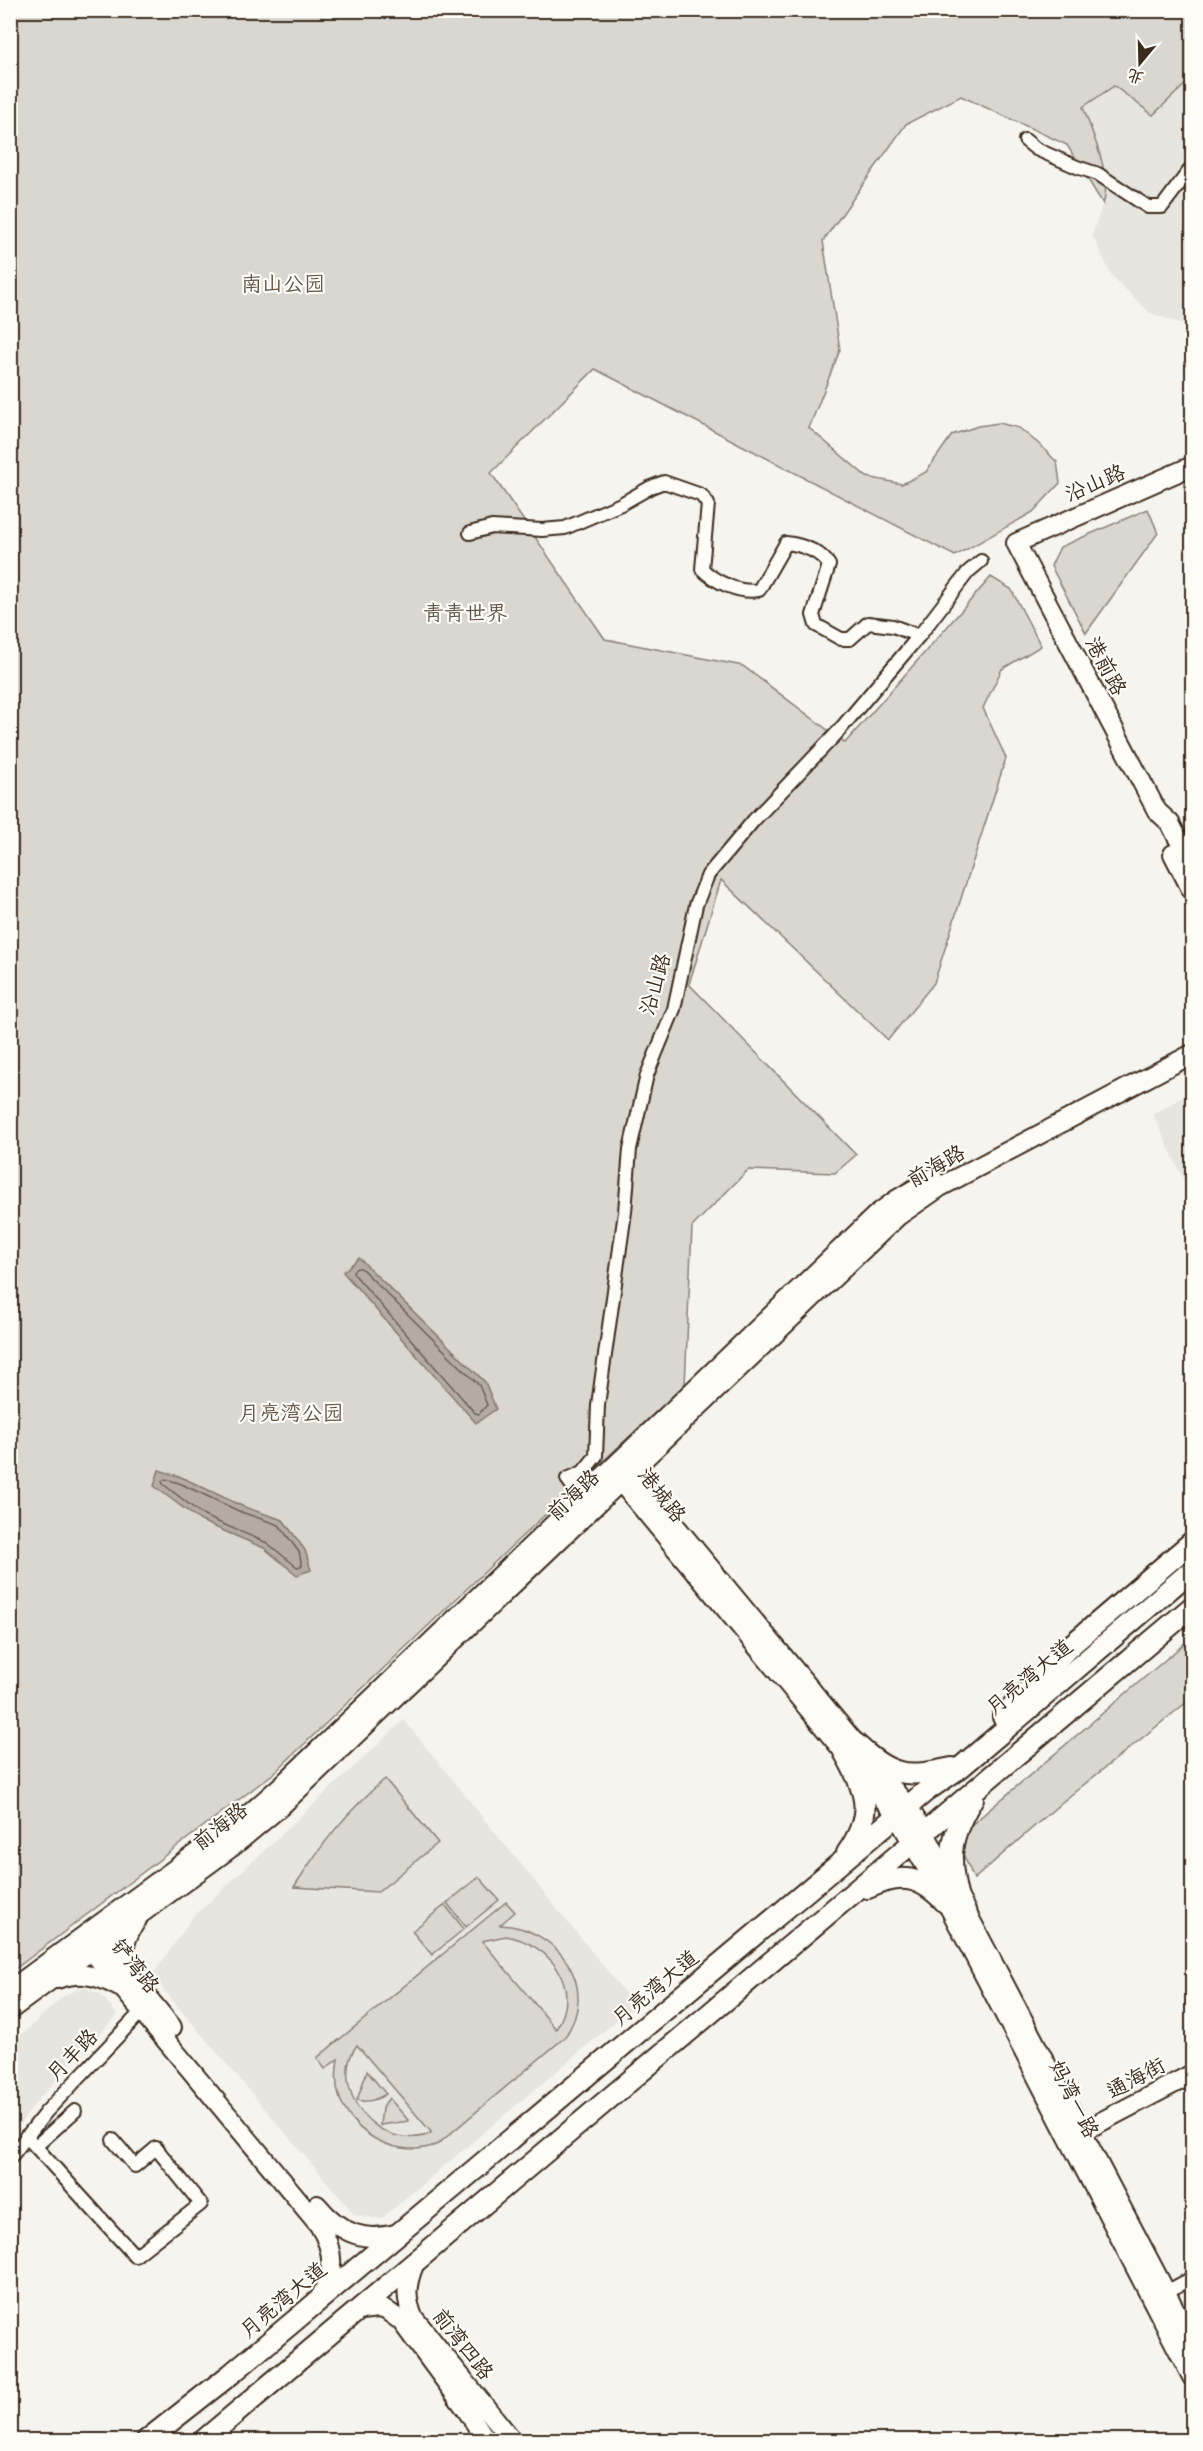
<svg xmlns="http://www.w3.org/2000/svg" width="1203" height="2451" font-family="Caveat,'LXGW WenKai TC',sans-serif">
<rect width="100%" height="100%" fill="#f5f4ee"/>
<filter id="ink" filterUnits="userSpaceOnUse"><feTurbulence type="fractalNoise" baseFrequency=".0167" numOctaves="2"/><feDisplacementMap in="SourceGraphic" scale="12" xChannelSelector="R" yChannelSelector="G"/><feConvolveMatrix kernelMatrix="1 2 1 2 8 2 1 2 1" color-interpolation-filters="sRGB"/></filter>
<g filter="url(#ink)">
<!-- built -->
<g fill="#e7e5df">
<path d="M1192 78V327L1150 313 1112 276 1092 235 1107 193 1106 178 1083 107 1114 85 1153 115Z"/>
<path d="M1192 1092V1252L1184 1237 1192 1198 1153 1114Z"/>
<path d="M404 1720 635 2005 381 2219 355 2215 152 1976 192 1918Z"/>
<path d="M86 1988 101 1995 117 2015 38 2100 11 2136V2045L63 1996 78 1989Z"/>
</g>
<!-- green -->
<g fill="#dad6d0" stroke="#8a8077" stroke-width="1.5" fill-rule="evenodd">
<path d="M11 11H1192V78L1153 115 1114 86 1083 107C1092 133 1113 178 1103 204L1067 145 961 96 906 124 823 241 840 350 809 428 867 477 902 484 926 472 952 435 978 426 999 423 1019 428 1040 445 1057 462 1060 483 1033 512 955 556 595 369 491 473 605 639 743 666 845 743 991 577 1011 589 1041 646 1002 669 983 708 1006 758 934 983 888 1040 721 880 689 984 856 1155 835 1173 748 1170 692 1227 685 1385 518 1540 274 1773 11 1972Z"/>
<path d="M1148 509 1158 533 1086 633 1051 566 1060 547Z"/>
<path d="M1192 1637V1698L1061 1803 974 1879 960 1847 969 1827Z"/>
<path d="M385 1779 438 1843 378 1892 294 1887C320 1846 347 1811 385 1779Z"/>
<path d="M479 1877 499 1900 466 1927 447 1903Z"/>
<path d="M506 1902 515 1912 500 1925C557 1927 602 1987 564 2038L438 2144C400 2160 352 2136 339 2096 335 2083 336 2071 338 2059L325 2069 317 2058ZM506 1936C549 1943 584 1987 556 2029L482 1941ZM357 2045 431 2132V2133C422 2138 413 2138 403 2137 363 2132 331 2080 357 2045Z"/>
<path d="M445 1905 464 1929 432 1955 412 1931Z"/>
<path d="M367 2071 386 2094C376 2100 368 2103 357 2100Z"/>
<path d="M389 2098 409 2121 380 2125 382 2108Z"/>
</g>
<!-- water -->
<g fill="#b4aca4" stroke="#84786e" stroke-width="1.5">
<path d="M359 1258 485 1382 496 1409 476 1423 343 1272Z"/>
<path d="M159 1470 181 1477 244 1507 283 1520 305 1550 311 1570 297 1575 264 1548 201 1521 154 1486Z"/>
</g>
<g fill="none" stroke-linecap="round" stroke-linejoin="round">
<!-- shore -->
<g stroke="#6b5e54" stroke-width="1.5">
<path d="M357 1268H361L479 1385 487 1405 479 1414 475 1413 354 1274 353 1271Z"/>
<path d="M165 1479 179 1483 241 1512 279 1525 299 1552 302 1566 297 1567 267 1543 204 1516 163 1484 162 1481Z"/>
</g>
<defs>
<g id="street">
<path d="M1025 140 1036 149 1077 167 1098 174 1148 207H1162L1192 167"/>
<path d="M470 533 492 527 542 530 565 528 621 504 651 487 664 482 701 495 708 504 702 569C715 582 740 594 759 590L786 543C802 545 820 551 829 565L813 615 816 625 841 639H850L868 623 893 626 919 636"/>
<path d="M581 1498 567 1479 583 1472 596 1456 598 1405 625 1212 630 1149 647 1075 674 1009 696 905 708 875 754 820 837 733 919 636 968 572 981 561"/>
<path d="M26 2136 135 2256 201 2204 156 2148 135 2166 113 2140"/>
<path d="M36 2146 75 2111"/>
<path d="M10 2158 46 2112 142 2011"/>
<path d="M1166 2292 1192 2278"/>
</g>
<g id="secondary">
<path d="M1192 466 1016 543 1157 811 1170 823 1192 866"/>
<path d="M1173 854 1192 891"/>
<path d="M619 1466 630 1471 908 1807 925 1833 1192 2342"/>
<path d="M617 1469 620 1481 897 1816 950 1909 1192 2377"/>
<path d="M92 1935 102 1942 172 2027"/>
<path d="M90 1940 91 1950 319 2225C336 2253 335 2273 318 2301"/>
<path d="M126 1971C121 1952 125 1936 137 1920"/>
<path d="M57 1979C80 1971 98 1975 119 1987"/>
<path d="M10 1990 248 1815 283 1784 877 1214 896 1200 933 1178"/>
<path d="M10 2010 232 1847 280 1807 898 1216 940 1187 1192 1054"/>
<path d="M1072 2137 1192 2074"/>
<path d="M317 2205C341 2234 365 2244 402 2232"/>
<path d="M414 2265C406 2285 405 2297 413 2317L512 2440"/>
<path d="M361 2310 378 2308 386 2310 401 2321 466 2409 486 2440"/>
</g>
<g id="primary">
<path d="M1003 1717 1069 1647 1192 1542"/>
<path d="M855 1743C891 1777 905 1778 952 1768"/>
<path d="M844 1752C866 1790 875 1814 847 1853"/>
<path d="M868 1888C902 1872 920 1876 946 1903"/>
<path d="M957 1895C947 1854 951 1834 973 1798"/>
<path d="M147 2440 231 2374 926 1791 961 1767 1192 1570"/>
<path d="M204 2440 1192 1607"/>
</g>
</defs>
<!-- street casing -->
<use href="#street" stroke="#3b2a1e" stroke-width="16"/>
<!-- secondary casing -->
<use href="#secondary" stroke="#3b2a1e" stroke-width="22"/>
<!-- primary casing -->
<use href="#primary" stroke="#3b2a1e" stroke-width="24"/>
<!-- street -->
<use href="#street" stroke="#fdfcf7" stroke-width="12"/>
<!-- secondary -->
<use href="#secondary" stroke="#fdfcf7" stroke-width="18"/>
<!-- primary -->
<use href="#primary" stroke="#fdfcf7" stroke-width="20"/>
</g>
</g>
<g text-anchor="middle" stroke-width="4.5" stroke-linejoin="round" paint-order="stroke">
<!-- park labels -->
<g font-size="21" fill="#63554a" stroke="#fdfcf7">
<text x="283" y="291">南山公园</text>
<text x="465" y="620">青青世界</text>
<text x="291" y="1420">月亮湾公园</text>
</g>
<!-- street labels -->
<g font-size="21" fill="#3b2a1e" stroke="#fdfcf7">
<text transform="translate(1095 483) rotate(-23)" y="7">沿山路</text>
<text transform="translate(1106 666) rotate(62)" y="7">港前路</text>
<text transform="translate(655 984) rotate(-74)" y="7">沿山路</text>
<text transform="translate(936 1166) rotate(-30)" y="7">前海路</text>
<text transform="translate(573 1495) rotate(-44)" y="7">前海路</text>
<text transform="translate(662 1495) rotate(52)" y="7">港城路</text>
<text transform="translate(1029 1677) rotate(-40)" y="7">月亮湾大道</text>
<text transform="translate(220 1826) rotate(-38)" y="7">前海路</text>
<text transform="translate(135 1966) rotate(51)" y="7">铲湾路</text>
<text transform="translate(655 1988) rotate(-40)" y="7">月亮湾大道</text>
<text transform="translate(72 2055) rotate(-46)" y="7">月丰路</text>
<text transform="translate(1136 2078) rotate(-28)" y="7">通海街</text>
<text transform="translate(1074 2099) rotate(63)" y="7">妈湾一路</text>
<text transform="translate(283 2300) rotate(-40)" y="7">月亮湾大道</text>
<text transform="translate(463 2344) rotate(52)" y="7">前湾四路</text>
</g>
</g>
<!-- margin -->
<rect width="1203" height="2451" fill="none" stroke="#fdfcf7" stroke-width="36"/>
<rect x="18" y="18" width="1167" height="2415" fill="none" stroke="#3b2a1e" stroke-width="2" filter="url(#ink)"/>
<!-- north arrow -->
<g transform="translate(1140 63) rotate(199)" stroke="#fdfcf7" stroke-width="4.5" paint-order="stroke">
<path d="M0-4.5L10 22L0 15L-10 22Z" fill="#3b2a1e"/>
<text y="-9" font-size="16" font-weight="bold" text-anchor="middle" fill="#3b2a1e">北</text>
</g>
</svg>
